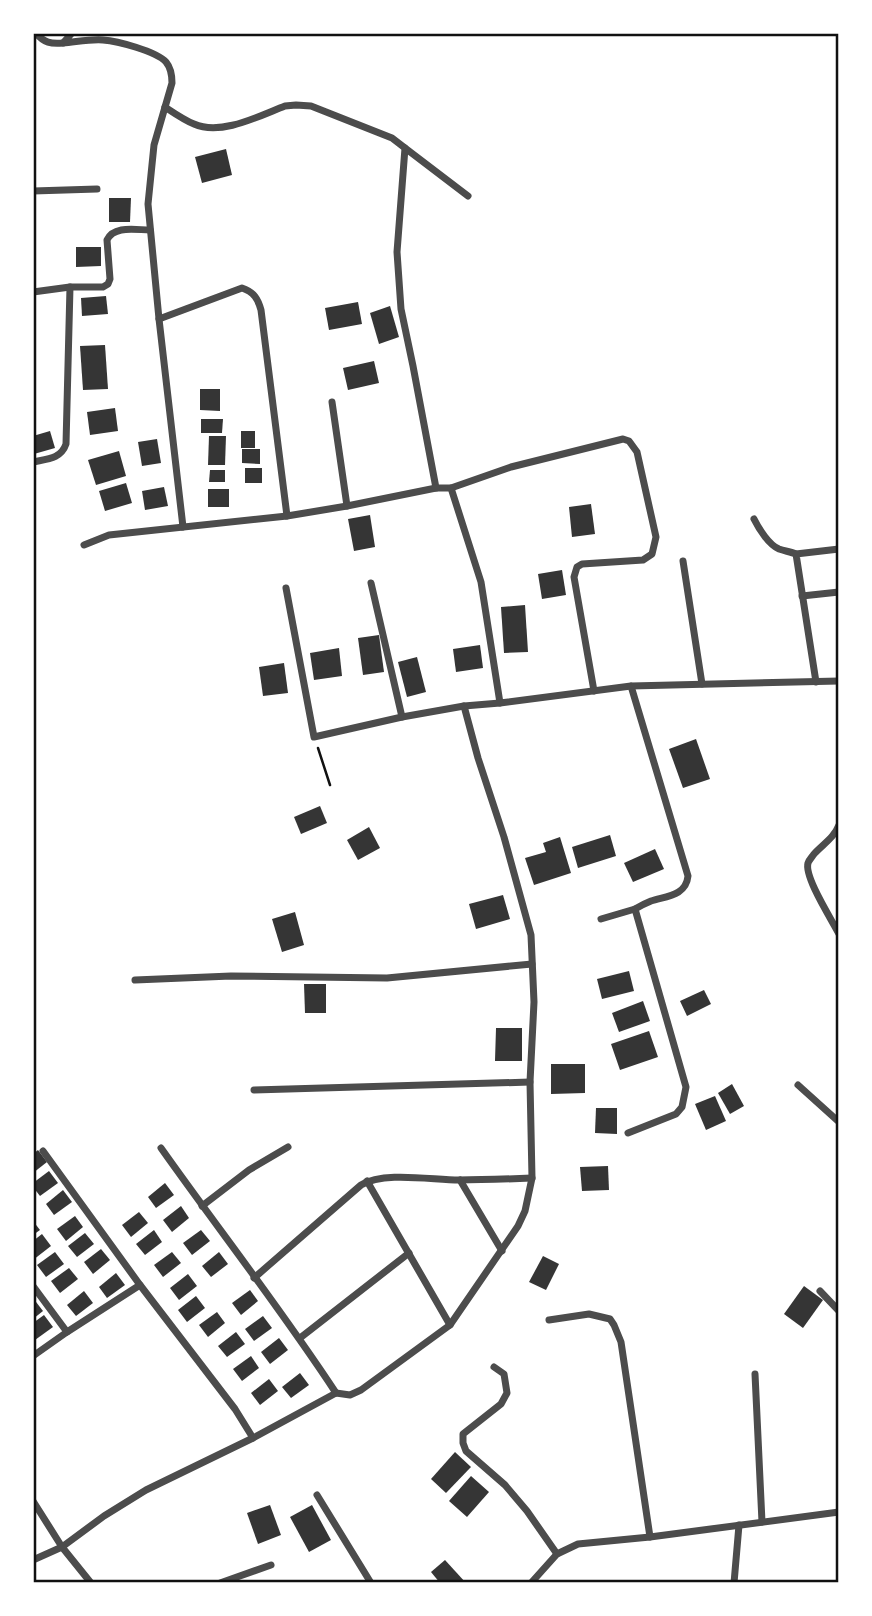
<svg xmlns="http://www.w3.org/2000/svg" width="872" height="1616" font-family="'Sofia Sans Condensed',sans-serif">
<rect width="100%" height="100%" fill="#fff"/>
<!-- building -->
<g fill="#353535">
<path d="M226 149 232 175 202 183 195 157Z"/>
<path d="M109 198H131L130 222H109Z"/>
<path d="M76 247H101V266L76 267Z"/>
<path d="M106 296 108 314 82 316 81 298Z"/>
<path d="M358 302 362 324 329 330 325 308Z"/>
<path d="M390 306 399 337 379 344 370 313Z"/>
<path d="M105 345 108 389 83 390 80 346Z"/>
<path d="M374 361 379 383 348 390 343 368Z"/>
<path d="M200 389H220V411L200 410Z"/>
<path d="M115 408 118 431 90 435 87 412Z"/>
<path d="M201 419H223L222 433H201Z"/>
<path d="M50 431 55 448 34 454 33 436Z"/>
<rect x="241" y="431" width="14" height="17"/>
<path d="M209 436H226L225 465H208Z"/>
<path d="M157 439 161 463 142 466 138 442Z"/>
<path d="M242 449H260V464L242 463Z"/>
<path d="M119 451 126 476 96 485 88 460Z"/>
<rect x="245" y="468" width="17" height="15"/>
<path d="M210 470H225V482H209Z"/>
<path d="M126 483 132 503 105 511 99 491Z"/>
<path d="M164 487 168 506 145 510 142 491Z"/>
<rect x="208" y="489" width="21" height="18"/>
<path d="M591 504 595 534 572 537 569 507Z"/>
<path d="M370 515 375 547 354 551 348 519Z"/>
<path d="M562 570 566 595 542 599 538 574Z"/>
<path d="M525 605 528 652 504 653 501 607Z"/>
<path d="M379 635 384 672 363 675 358 638Z"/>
<path d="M480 645 483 668 456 672 453 649Z"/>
<path d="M339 648 342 676 314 680 310 653Z"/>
<path d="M417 657 426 692 407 697 398 662Z"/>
<path d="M284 663 288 693 263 696 259 667Z"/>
<path d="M696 739 710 779 683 788 669 749Z"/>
<path d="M320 806 327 823 301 834 294 817Z"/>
<path d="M369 827 380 848 358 860 347 840Z"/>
<path d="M610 835 616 856 578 868 572 847Z"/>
<path d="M560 837 571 873 534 885 525 858 546 852 543 843Z"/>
<path d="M655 849 664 869 633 882 624 863Z"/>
<path d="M503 895 510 919 476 929 469 904Z"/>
<path d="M295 912 304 945 282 952 272 919Z"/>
<path d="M629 971 634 991 602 999 597 979Z"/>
<path d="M304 984H326V1013H305Z"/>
<path d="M704 990 711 1004 687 1016 680 1001Z"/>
<path d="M643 1001 650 1021 619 1032 612 1013Z"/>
<path d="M496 1028H522V1061H495Z"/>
<path d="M649 1031 658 1057 620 1070 611 1044Z"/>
<path d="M551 1064H585V1093L551 1094Z"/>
<path d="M732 1084 744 1106 730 1114 718 1093Z"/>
<path d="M715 1096 726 1121 706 1130 695 1104Z"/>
<path d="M596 1108H617V1134L595 1133Z"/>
<path d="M38 1150 47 1162 33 1173V1154Z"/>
<path d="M608 1166 609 1190 582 1191 580 1167Z"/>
<path d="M49 1171 58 1183 40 1196 33 1187V1183Z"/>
<path d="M165 1183 174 1195 156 1208 148 1197Z"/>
<path d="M63 1190 72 1202 54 1215 46 1204Z"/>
<path d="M181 1206 189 1218 172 1232 163 1220Z"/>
<path d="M139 1212 148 1223 131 1237 122 1225Z"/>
<path d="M75 1216 83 1227 66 1241 57 1229Z"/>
<path d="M33 1221 40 1230 33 1235Z"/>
<path d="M154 1230 162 1242 145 1255 136 1244Z"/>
<path d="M201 1230 210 1241 192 1255 183 1243Z"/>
<path d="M85 1233 94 1244 77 1257 68 1246Z"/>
<path d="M42 1234 51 1246 33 1260V1241Z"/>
<path d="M101 1249 110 1260 93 1274 84 1262Z"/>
<path d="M55 1252 64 1264 46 1277 37 1265Z"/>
<path d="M172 1252 181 1263 163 1277 154 1265Z"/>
<path d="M219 1252 228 1264 211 1277 202 1266Z"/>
<path d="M543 1256 559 1264 546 1290 529 1282Z"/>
<path d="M69 1268 78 1279 60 1293 51 1281Z"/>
<path d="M116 1273 125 1285 107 1298 99 1287Z"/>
<path d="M188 1274 197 1286 179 1300 170 1288Z"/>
<path d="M804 1286 823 1300 803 1328 784 1314Z"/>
<path d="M250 1290 258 1301 241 1315 232 1303Z"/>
<path d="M84 1291 93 1303 76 1316 67 1305Z"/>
<path d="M196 1296 205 1308 187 1322 178 1310Z"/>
<path d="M33 1298 43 1311 33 1319Z"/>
<path d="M217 1312 225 1323 208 1337 199 1325Z"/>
<path d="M44 1315 53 1327 35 1340 33 1338V1323Z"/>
<path d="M263 1316 272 1328 254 1341 245 1329Z"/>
<path d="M236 1332 245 1344 227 1357 218 1346Z"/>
<path d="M279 1338 288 1350 270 1364 261 1352Z"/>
<path d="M251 1356 259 1368 242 1381 233 1369Z"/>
<path d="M300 1373 309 1385 291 1398 282 1387Z"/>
<path d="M269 1379 278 1391 260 1405 251 1393Z"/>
<path d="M455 1452 471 1467 446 1493 431 1479Z"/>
<path d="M471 1476 489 1492 467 1517 449 1501Z"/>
<path d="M270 1505 281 1535 258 1544 247 1513Z"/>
<path d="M312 1505 331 1540 309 1552 290 1517Z"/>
<path d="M445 1560 466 1583H440L431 1572Z"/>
</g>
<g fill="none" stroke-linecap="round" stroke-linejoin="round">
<!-- path -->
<path stroke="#111" stroke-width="2.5" d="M318 748 330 785"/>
<!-- minor -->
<g stroke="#4c4c4c" stroke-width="7">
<path d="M36 33C44 43 51 44 63 43"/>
<path d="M72 33 63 43C76 42 90 39 103 40 117 41 156 51 166 62 171 68 172 75 172 83L154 145 148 204 159 319 183 527"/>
<path d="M165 107C174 113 184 120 194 124 221 136 259 116 285 106L296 105 311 106 392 138 405 148 397 252 401 309 413 366 436 488H451L481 582 500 703"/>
<path d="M405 148 468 196"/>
<path d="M33 191 97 189"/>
<path d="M33 292 70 287"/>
<path d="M159 319 242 288C254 292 258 299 261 310L287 516"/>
<path d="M332 402 347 506"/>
<path d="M33 462C47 459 61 459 66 444L70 287H103L108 284 110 279 107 240C114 225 136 230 150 230"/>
<path d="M451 488 511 467 623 439 629 441 637 452 656 537 652 554 643 560 582 564 577 567 574 577 594 691"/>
<path d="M754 519C759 529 769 545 779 549 785 551 791 552 796 554"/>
<path d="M84 545 109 535 287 516 347 506 436 488"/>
<path d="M683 561 702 684"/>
<path d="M371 583 402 717"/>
<path d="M286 588 314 737 402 717 464 706 500 703 631 686 839 681"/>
<path d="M802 596 839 592"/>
<path d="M816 682 796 554 839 549"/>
<path d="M839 825C834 838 823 844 814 854 812 857 809 860 808 863 804 877 832 920 839 934"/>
<path d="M601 919 635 909"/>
<path d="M135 980 231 976 387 978 532 964"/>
<path d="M798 1085 839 1122"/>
<path d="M254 1090 530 1082"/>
<path d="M628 1133 676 1114 682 1107 686 1087 635 909C640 906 646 903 651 901 666 896 686 896 688 876L631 686"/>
<path d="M161 1148C219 1230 281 1309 336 1393"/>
<path d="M43 1151 140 1285 235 1409 253 1438 336 1393 350 1395 361 1390 450 1325 518 1226 525 1211 532 1178 530 1082 534 1002 531 935 504 837 478 758 464 706"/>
<path d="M460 1180 502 1251"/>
<path d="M367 1181 450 1325"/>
<path d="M202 1206 249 1170 288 1147"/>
<path d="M254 1278 361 1185C384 1171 432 1180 459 1180 483 1180 508 1179 532 1178"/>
<path d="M33 1286 67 1332"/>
<path d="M820 1291 839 1311"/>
<path d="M549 1320 589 1314 610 1319 614 1325 621 1342 650 1537"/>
<path d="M300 1338 409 1253"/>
<path d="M33 1356 67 1332 140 1285"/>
<path d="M494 1367 504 1374 507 1393 501 1404 463 1434V1443L466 1451 505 1485 527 1511 557 1554"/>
<path d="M755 1374 762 1522"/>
<path d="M317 1495 371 1583"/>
<path d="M33 1501 62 1547 91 1583"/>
<path d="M33 1560 62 1547 104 1516 146 1490 253 1438"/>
<path d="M220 1583 271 1565"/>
<path d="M531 1583 557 1554 578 1544 650 1537 839 1512"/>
<path d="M734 1583 739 1525"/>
</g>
</g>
<!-- border -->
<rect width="872" height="1616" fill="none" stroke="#ffffff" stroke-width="70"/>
<rect x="35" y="35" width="802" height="1546" fill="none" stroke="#111" stroke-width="2.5"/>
</svg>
